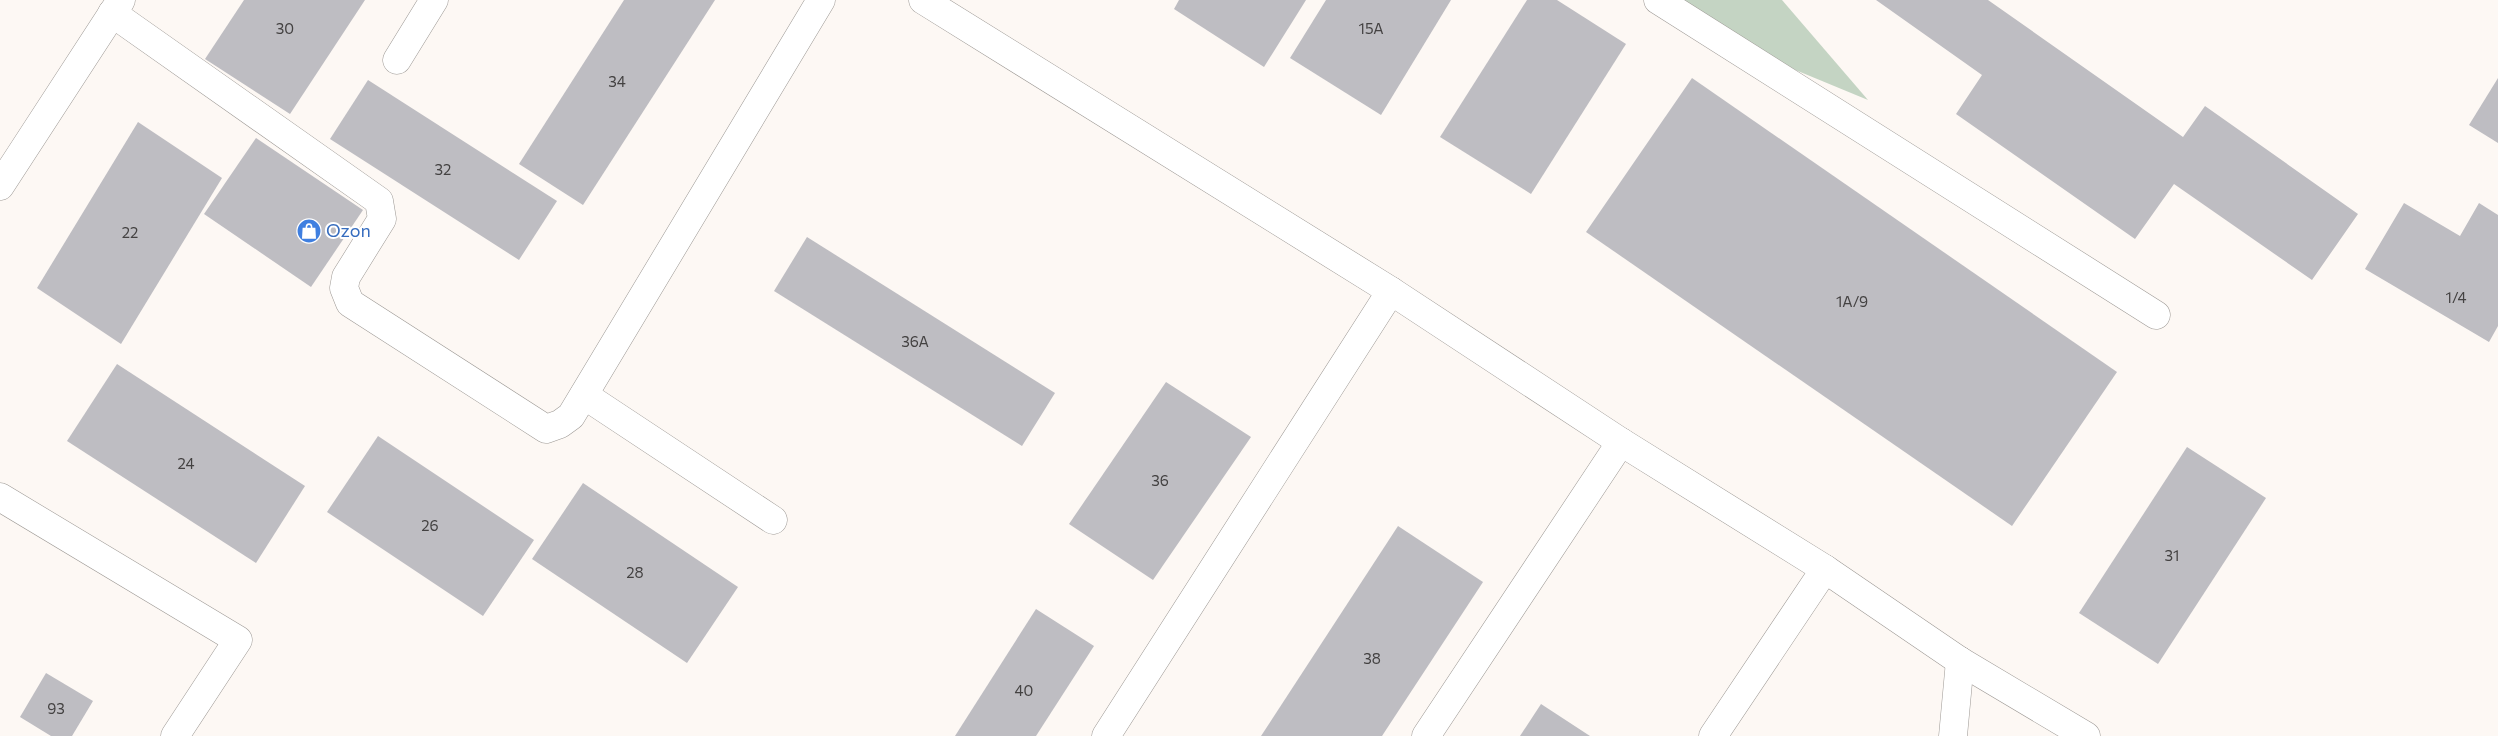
<svg xmlns="http://www.w3.org/2000/svg" width="2498" height="736" font-family="Commissioner,sans-serif">
<rect width="100%" height="100%" fill="#fdf8f4"/>
<!-- green -->
<path fill="#c4d4c3" d="M1683 0H1782L1868 100 1793 69Z"/>
<!-- building -->
<g fill="#bebdc2">
<path d="M244 0H365L290 114 205 59Z"/>
<path d="M624 0H715L583 205 519 164Z"/>
<path d="M1179 0H1306L1264 67 1174 9Z"/>
<path d="M1326 0H1451L1381 115 1290 58Z"/>
<path d="M1527 0H1557L1626 44 1531 194 1440 137Z"/>
<path d="M1876 0H1988L2183 137 2205 106 2358 214 2312 280 2174 184 2135 239 1956 114 1982 75Z"/>
<path d="M1692 78 2117 372 2012 526 1586 232Z"/>
<path d="M2498 78V143L2469 125Z"/>
<path d="M368 80 557 201 519 260 330 139Z"/>
<path d="M138 122 222 178 121 344 37 288Z"/>
<path d="M256 138 363 210 311 287 204 214Z"/>
<path d="M2404 203 2460 236 2479 203 2498 215V326L2489 342 2365 269Z"/>
<path d="M807 237 1055 393 1022 446 774 291Z"/>
<path d="M117 364 305 486 256 563 67 441Z"/>
<path d="M1166 382 1251 437 1153 580 1069 524Z"/>
<path d="M378 436 534 540 483 616 327 512Z"/>
<path d="M2187 447 2266 498 2158 664 2079 613Z"/>
<path d="M583 483 738 587 687 663 532 559Z"/>
<path d="M1398 526 1483 582 1382 736H1261Z"/>
<path d="M1036 609 1094 646 1036 736H955Z"/>
<path d="M46 673 93 701 72 736H51L20 717Z"/>
<path d="M1541 704 1590 736H1520Z"/>
</g>
<g fill="none" stroke-linecap="round" stroke-linejoin="round">
<defs>
<g id="minor">
<path d="M923 0 1391 291 1621 442 1825 569 1960 661 2086 736"/>
<path d="M1658 0 2156 315"/>
<path d="M112 13 379 201 382 219 346 277 344 288 350 303 546 429 560 424 571 416 821 0"/>
<path d="M397 60 434 0"/>
<path d="M0 186 121 0"/>
<path d="M584 395 773 520"/>
<path d="M0 497 238 640 175 736"/>
<path d="M1106 736 1391 291"/>
<path d="M1426 736 1621 442"/>
<path d="M1713 736 1825 569"/>
<path d="M1953 736 1960 661"/>
</g>
</defs>
<!-- minor casing -->
<use href="#minor" stroke="#9c9894" stroke-width="29"/>
<!-- minor -->
<use href="#minor" stroke="#fff" stroke-width="28"/>
</g>
<!-- icons -->
<defs>
<symbol id="shop-disc" viewBox="-11 -11 22 22"><circle r="9.5" fill="#3f7fe0" stroke="#fff"/><path d="M-5-2.5h2.3a2.7 3.5 0 0 1 5.4 0H5L5.5 6h-11ZM-1.5-2.5h3a1.5 2.3 0 0 0-3 0Z" fill="#fff"/></symbol>
</defs>
<g fill-rule="evenodd">
<use href="#shop-disc" x="295" y="217" width="28" height="28"/>
</g>
<g text-anchor="middle" stroke-width="4" stroke-linejoin="round" paint-order="stroke">
<!-- number labels -->
<g font-size="15" fill="#444242">
<text x="285" y="34">30</text>
<text x="1371" y="34">15А</text>
<text x="617" y="87">34</text>
<text x="443" y="175">32</text>
<text x="130" y="238">22</text>
<text x="2456" y="303">1/4</text>
<text x="1852" y="307">1А/9</text>
<text x="915" y="347">36А</text>
<text x="186" y="469">24</text>
<text x="1160" y="486">36</text>
<text x="430" y="531">26</text>
<text x="2172" y="561">31</text>
<text x="635" y="578">28</text>
<text x="1372" y="664">38</text>
<text x="1024" y="696">40</text>
<text x="56" y="714">93</text>
</g>
<!-- shop labels -->
<g font-size="18" fill="#366cbe" stroke="#fff" text-anchor="start">
<text x="326" y="237">Ozon</text>
</g>
</g>
</svg>
